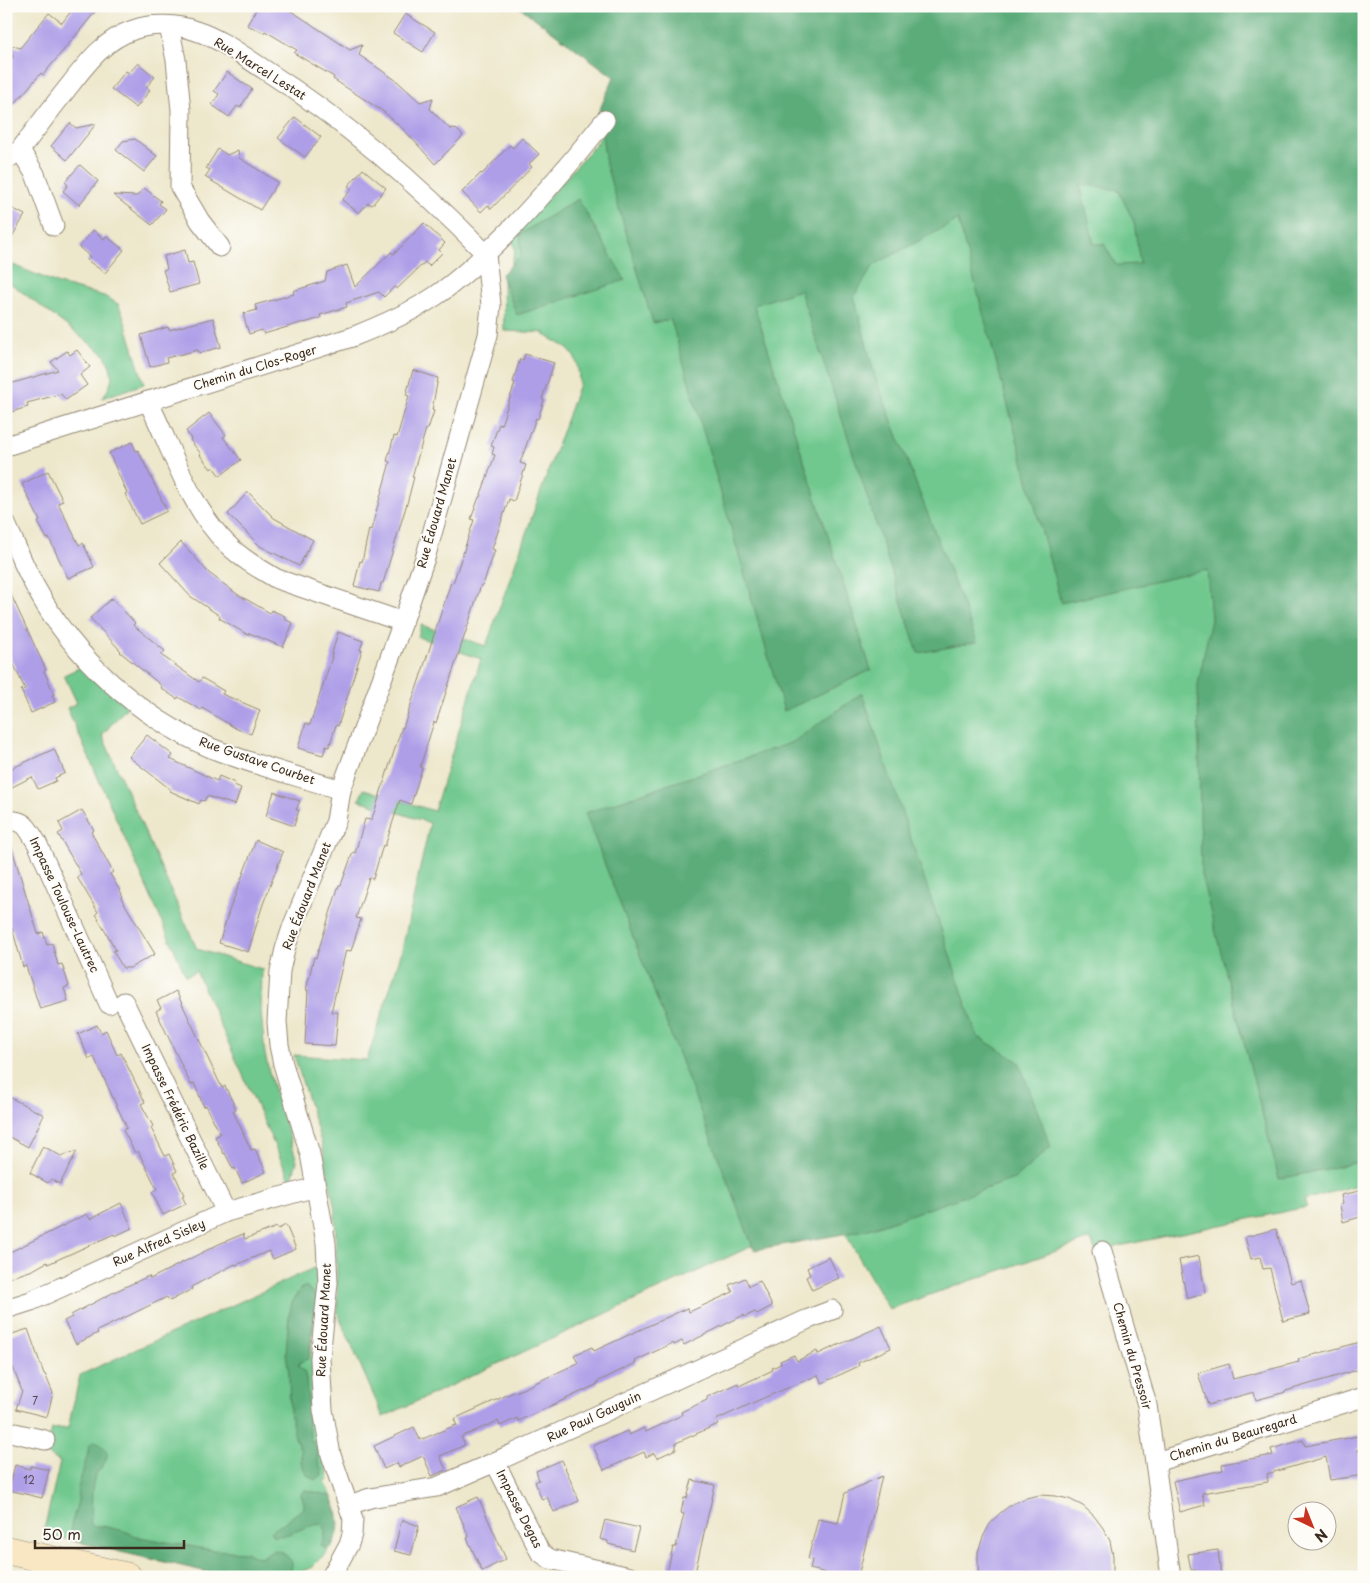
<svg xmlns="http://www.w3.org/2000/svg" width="1370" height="1583" font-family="'Playpen Sans',sans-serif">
<rect width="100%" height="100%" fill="#fdfcf7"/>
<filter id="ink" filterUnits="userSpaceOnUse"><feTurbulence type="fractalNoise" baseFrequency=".02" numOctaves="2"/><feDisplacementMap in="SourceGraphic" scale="10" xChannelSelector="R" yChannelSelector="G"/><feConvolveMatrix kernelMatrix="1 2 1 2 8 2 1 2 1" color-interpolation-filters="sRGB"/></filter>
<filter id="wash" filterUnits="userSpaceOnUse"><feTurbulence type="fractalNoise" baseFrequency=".0096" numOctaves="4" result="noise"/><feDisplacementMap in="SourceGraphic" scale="20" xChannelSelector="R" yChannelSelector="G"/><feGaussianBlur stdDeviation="1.12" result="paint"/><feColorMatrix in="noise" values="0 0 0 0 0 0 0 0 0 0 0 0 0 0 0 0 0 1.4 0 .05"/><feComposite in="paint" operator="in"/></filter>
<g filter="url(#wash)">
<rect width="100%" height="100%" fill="#ede7cb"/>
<!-- green -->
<g fill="#70c88e" stroke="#567956">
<path d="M661 6H1364V1183L1304 1200 1307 1207 1095 1251 1091 1239 889 1309 816 1183 800 1242 763 1241 383 1417 338 1314 335 1209 322 1145 294 1055 367 1060 401 954 430 823 359 800 364 789 434 811 481 659 418 637 421 625 486 646 579 384C579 351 569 349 543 334L546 333 504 331 503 279 510 269 515 250 512 238 597 143Z"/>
<path d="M6 262 59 284 104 296 118 304 123 315 144 384 102 398C115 382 114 372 104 354L6 280Z"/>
<path d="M83 666 127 707 102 735 197 949 262 969 261 1012 265 1054 270 1076 297 1161 291 1182 196 971 186 976 67 708 77 703 64 675Z"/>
<path d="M316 1267C320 1293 314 1318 312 1343 309 1390 316 1435 329 1479L325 1481C336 1507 346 1521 331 1548L329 1547 326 1553 312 1567 290 1577H230L43 1534 60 1462 46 1453 52 1429 68 1428 80 1375Z"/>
</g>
<!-- forest -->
<g fill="#5cac79" stroke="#4c6b4c" fill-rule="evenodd">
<path d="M518 6H624L627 8 628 6H1364V1161L1279 1179 1201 875 1198 685 1211 619 1207 570 1061 603 958 220 874 265 854 296 875 377 977 642 918 653 800 290 754 305 871 670 784 711 671 320 653 323 606 165 599 111 614 77ZM1080 184 1118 190 1134 222 1140 264 1116 265 1104 244H1094Z"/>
<path d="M578 199 625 280 517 315 501 275 521 255 520 234Z"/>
<path d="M862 693 977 1036 1019 1062 1051 1147 1014 1179 866 1230 754 1250 585 813 793 742Z"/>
<path d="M306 1286 317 1298 309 1355 308 1359 300 1362 298 1366 304 1371 306 1378 309 1411 308 1425 311 1440 317 1447 318 1462 322 1470V1475L315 1480 308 1476 305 1471 301 1462V1451L295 1437 290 1414 289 1374 286 1353 289 1315 292 1303 300 1289Z"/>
<path d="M93 1442C99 1443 106 1447 107 1454 108 1464 96 1470 94 1479 90 1493 93 1508 90 1523L93 1526H102L124 1531 139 1537 211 1550 246 1552 253 1556 262 1557 275 1550 283 1552 292 1562C292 1571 290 1570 286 1577H263L252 1575 245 1577H230L73 1541 71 1526 78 1501V1488L87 1457 89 1446Z"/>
<path d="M306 1490 331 1496C339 1516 345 1532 327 1549L321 1546 325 1535V1528L321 1524C304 1525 288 1538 273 1536L271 1532 304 1508V1503L301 1495 302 1492Z"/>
</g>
<g id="blocks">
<!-- building -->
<g fill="#ae9ee8">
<path d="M75 6H100L43 75 41 73 6 114V65L13 57 10 45 20 48 49 13 62 23Z"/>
<path d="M258 6H282L296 14 350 50 362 45 359 55 397 81 420 102 433 98 430 109 450 129 455 128 463 136 435 164 406 132 384 112 333 79 334 77 294 53 297 50 265 31 264 33 247 25Z"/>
<path d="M405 14 435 32 423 52 393 33Z"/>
<path d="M138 63 155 77 146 87 150 90 136 108 111 89 126 71 129 73Z"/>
<path d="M227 72 252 89 240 108 237 106 229 117 212 105 219 94 214 91Z"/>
<path d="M295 117 321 137 305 157 278 138Z"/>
<path d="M70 123 76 128 96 124 67 160 51 146Z"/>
<path d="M522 138 539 154 529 164 532 167 491 209 488 205 481 212 462 192 481 173 482 174 510 145 513 148Z"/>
<path d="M135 139 157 156 144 172 116 150 123 141Z"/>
<path d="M218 149 227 155 238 150 239 158 278 182 260 210 205 177 210 170 206 168Z"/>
<path d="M80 165 98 181 79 205 63 191 68 185 65 182Z"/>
<path d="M363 169 386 188 372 205 368 203 359 213 342 200 352 189 348 186Z"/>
<path d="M144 188 161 201 159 204 166 209 152 225 113 195 137 196Z"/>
<path d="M6 205 25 215 6 247Z"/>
<path d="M424 223 445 243 439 250 442 253 429 266 425 262 397 289 394 287 384 297 379 292 346 303 347 307 320 315 321 318 304 323V322L264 334 262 330 249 334 243 314 257 310 255 305 294 294 293 291 325 281 327 272 347 265 355 287 391 252 394 254Z"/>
<path d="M93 230 104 239 106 236 124 250 105 273 87 260 90 257 79 247Z"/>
<path d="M185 250 188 263 193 262 199 284 170 292 163 270 167 269 164 256Z"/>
<path d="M213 318 221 347 199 353 198 350 166 358 167 362 150 367 141 335 168 327 169 330Z"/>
<path d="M77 350 90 367 80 375 87 385 66 400 61 394 27 403 28 407 11 412 6 396V385L58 370 51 362 67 351 70 355Z"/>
<path d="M525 354 554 363 542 399 544 400 538 419 536 418 520 463 526 465 514 501 509 499 492 549 495 550 483 585H481L436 723 434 722 420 767 422 768 411 804 400 800 385 846 383 845 373 879 369 878 356 918 361 919 351 951 346 950 331 1012H338L335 1046 305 1044 308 990H306L314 957 316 958 339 885H341L353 852 355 853 365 819 371 820 374 813 402 727 403 728 422 672 451 582 453 583 474 520 471 519 479 497H480L495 455 492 454 494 447 491 446 499 424 501 425 515 383 513 382 520 359 523 360Z"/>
<path d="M413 370 438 378 432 410 434 411 428 429H426L412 477H414L408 500 383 583H381L379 592 354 586 360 561 362 562 369 529 371 530 390 462 387 461 394 436 397 437 409 396 406 395Z"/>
<path d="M209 413 226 435 223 437 241 460 220 476 213 467 211 469 200 455 201 454 190 440 191 439 186 431Z"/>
<path d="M132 442 136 451 138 450 167 511 140 524 125 494 127 493 109 453Z"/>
<path d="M48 471 63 501 58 503 79 545 83 543 94 567 68 578 49 538 47 539 38 522 40 521 22 484Z"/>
<path d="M248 492 274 518 313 540 299 566 260 546 228 514Z"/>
<path d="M181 542 209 573 237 594 270 613 271 610 285 616 284 619 293 623 283 647 249 633 248 635 219 618 220 616 190 596 160 563Z"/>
<path d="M6 584 46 670 44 671 54 694 52 695 55 702 31 713 21 690 25 689 6 648Z"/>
<path d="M112 598 135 623 133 625 165 651 161 655 199 682 202 678 224 691 222 694 260 710 251 734 237 729 202 708 201 710 178 697 177 699 161 688 162 686 120 652 121 651 90 618Z"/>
<path d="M338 632 363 641 360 650H362L338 726 336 725 329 747 326 746 323 755 298 748 306 723 310 725 332 657H331Z"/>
<path d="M147 735 173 755 170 759 217 781 219 776 235 783 234 785 241 788 235 805 207 796 204 801 201 800 199 804 170 791V789L129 757Z"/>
<path d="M54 749 65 773 55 778 56 781 38 789 32 777 6 790V771Z"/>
<path d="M274 792 300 801 296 810H299L294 826 266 816Z"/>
<path d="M82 810 94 830 91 832 113 872 110 874 122 894 121 898 155 954 130 968H123L113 951 116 950 98 919H99L96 914 98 912 77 877 81 874 58 834 63 831 59 823Z"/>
<path d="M256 840 283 852 263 904 248 952 219 943 229 911Z"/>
<path d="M10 842 38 934 43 932 47 945 52 943 58 965 62 964 69 986 64 988 68 1001 40 1009 26 966 23 967 12 928 6 930V843Z"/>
<path d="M176 991 222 1088 225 1086 236 1109 233 1111 251 1150 255 1149 266 1172 242 1183 235 1168 233 1169 225 1153 224 1154 215 1137 220 1134 206 1105 204 1107 194 1083 191 1085 156 1011 161 1008 157 1001Z"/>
<path d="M97 1025 101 1033 106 1030 117 1055 121 1053 145 1102 141 1104 153 1126 151 1128 165 1156 169 1154 177 1171 174 1173 184 1195 182 1196 186 1204 163 1215 152 1192 157 1189 138 1151 135 1153 123 1130 127 1128 94 1057 89 1059 78 1034Z"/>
<path d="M11 1098 44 1115 28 1147 6 1135V1108Z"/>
<path d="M43 1146 61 1156 77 1151 60 1184 51 1179 48 1183 30 1173Z"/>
<path d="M1364 1190V1216L1343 1222 1340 1205 1343 1204 1341 1195Z"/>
<path d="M121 1203 132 1228 115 1236 114 1234 48 1264 47 1262 33 1270 6 1279V1254L87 1214 90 1219Z"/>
<path d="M286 1225 296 1249 273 1259 269 1251 236 1265 235 1264 191 1287 192 1289 170 1301 167 1297 97 1331 98 1333 76 1344 64 1321 72 1317 71 1315 116 1291 149 1276 150 1279 219 1244 243 1234 245 1239 277 1227 278 1229Z"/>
<path d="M1276 1229 1291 1283 1301 1280 1310 1314 1283 1321 1270 1268 1263 1269 1260 1257 1251 1259 1245 1237Z"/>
<path d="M1199 1256 1205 1293 1187 1299 1179 1260Z"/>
<path d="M829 1257 839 1278 812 1290 806 1277 810 1275 807 1268Z"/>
<path d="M745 1278 749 1286 760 1281 772 1306 757 1314 755 1312 744 1317V1315L684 1345 682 1341 674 1345 673 1343 635 1361 636 1363 597 1382 598 1384 518 1421 517 1418 500 1426 498 1421 461 1437 465 1445 440 1456 446 1470 432 1476 423 1456 399 1467 397 1463 384 1469 374 1446 414 1427 420 1440 456 1425 457 1426 454 1419 516 1391V1392L578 1363 574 1355 592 1347 594 1351 687 1308 689 1312 733 1292 729 1285Z"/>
<path d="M881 1326 891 1348 858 1363 859 1366 822 1383 818 1375 759 1400 716 1420 718 1424 676 1443V1449L657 1458 654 1453 646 1457 644 1452 604 1470 593 1446 627 1431 629 1435 644 1428 646 1432 682 1415 681 1412 707 1400V1397L738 1383 739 1386 773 1370 772 1368 781 1364 780 1361 794 1355 797 1361 817 1351 818 1354Z"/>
<path d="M28 1329 44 1374H45L53 1393 47 1417 16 1409 22 1391 6 1350V1336Z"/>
<path d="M1364 1341V1368L1286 1391V1392L1256 1400 1254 1392 1208 1405 1198 1373 1229 1364 1233 1379 1299 1362 1298 1359Z"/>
<path d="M1358 1436 1361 1448 1357 1449V1451L1364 1450V1475L1330 1480 1326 1457 1267 1474 1268 1482 1202 1493 1205 1505 1180 1512 1173 1481 1223 1470 1222 1464 1273 1455 1271 1449 1303 1440 1305 1446Z"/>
<path d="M562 1460 579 1501 554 1512 547 1497 542 1500 535 1482 539 1480 536 1471Z"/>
<path d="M15 1465 30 1469 31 1466 49 1470 42 1498 9 1490Z"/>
<path d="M882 1476 858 1577H825L826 1573 810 1569 812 1560 808 1559 818 1519 838 1523 845 1493Z"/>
<path d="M692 1480 715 1485 694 1577H666L673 1547H676L684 1514 681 1513 684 1498H687Z"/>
<path d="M1040 1495 1055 1496 1069 1499 1083 1506 1094 1516 1103 1528 1110 1541 1113 1556V1577H979L978 1566V1552L983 1537 990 1524 1000 1513 1012 1504 1026 1498Z"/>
<path d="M478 1497 506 1559 482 1571 467 1538 469 1537 456 1507Z"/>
<path d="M403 1520 419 1526 411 1555 394 1551 401 1522H403Z"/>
<path d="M605 1520 639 1528 633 1550 608 1544V1541L600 1539Z"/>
<path d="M1218 1550 1221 1577H1196V1570H1191L1188 1554Z"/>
</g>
</g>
</g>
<g filter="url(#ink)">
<use href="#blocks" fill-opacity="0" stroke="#948874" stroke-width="1"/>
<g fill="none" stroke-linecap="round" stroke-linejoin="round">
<defs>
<g id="street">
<path d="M169 26 176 60 181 110 180 187 200 221 220 247"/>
<path d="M20 150 35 174 54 226"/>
<path d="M6 160 20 150C35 130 51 109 66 90 85 66 103 40 133 30 151 23 178 24 196 31 221 39 243 56 265 70 348 123 418 184 486 254"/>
<path d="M148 401C171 447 190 508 227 544 242 559 260 569 277 579L403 622"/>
<path d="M6 446 352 337C380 326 408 314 434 297 461 279 485 255 508 232 543 196 574 159 605 120"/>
<path d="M6 524C16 546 25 569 37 590 74 658 139 717 211 748 253 765 298 776 341 790"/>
<path d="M6 821C26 819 27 828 37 843L109 1004"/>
<path d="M124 1002 226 1212"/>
<path d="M1102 1251 1147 1405 1171 1577"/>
<path d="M6 1309 31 1301 226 1212 316 1187"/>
<path d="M6 1431 45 1440"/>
<path d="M495 1462 540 1552 550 1559 630 1577"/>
<path d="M1156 1462 1364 1397"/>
<path d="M349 1505 370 1498 437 1487 495 1462 806 1320 832 1310"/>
<path d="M331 1577 349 1544 352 1534 353 1519 331 1455 323 1410 320 1358 328 1283 326 1243 310 1154 283 1064 279 1045 277 1022 280 971 285 949 293 925 336 821 341 790 403 622 426 555 488 335 491 305 486 254"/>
</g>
<path id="secondary" d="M6 1550 128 1577"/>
</defs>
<!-- street casing -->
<use href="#street" stroke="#948874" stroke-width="21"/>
<!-- secondary casing -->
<use href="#secondary" stroke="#948874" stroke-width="29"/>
<!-- street -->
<use href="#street" stroke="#fff" stroke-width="19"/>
<!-- secondary -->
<use href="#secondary" stroke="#f9e7c3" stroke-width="28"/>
</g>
</g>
<g text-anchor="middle" stroke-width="4" stroke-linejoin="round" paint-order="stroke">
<!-- number labels -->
<g font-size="10" fill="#584750">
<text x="35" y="1405">7</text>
<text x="29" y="1484">12</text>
</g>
<!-- street labels -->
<g font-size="12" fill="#3b2a1e" stroke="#fdfcf7">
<text transform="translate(260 69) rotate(32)" y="4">Rue Marcel Lestat</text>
<text transform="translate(255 368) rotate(-17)" y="4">Chemin du Clos-Roger</text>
<text transform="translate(437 513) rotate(-74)" y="4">Rue Édouard Manet</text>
<text transform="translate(257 761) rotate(19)" y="4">Rue Gustave Courbet</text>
<text transform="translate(307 896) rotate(-69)" y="4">Rue Édouard Manet</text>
<text transform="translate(64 905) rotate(65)" y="4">Impasse Toulouse-Lautrec</text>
<text transform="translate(175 1107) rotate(64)" y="4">Impasse Frédéric Bazille</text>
<text transform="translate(159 1243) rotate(-24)" y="4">Rue Alfred Sisley</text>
<text transform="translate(324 1320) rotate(-87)" y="4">Rue Édouard Manet</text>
<text transform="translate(1132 1356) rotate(74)" y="4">Chemin du Pressoir</text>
<text transform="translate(594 1417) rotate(-25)" y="4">Rue Paul Gauguin</text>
<text transform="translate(1233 1438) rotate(-17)" y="4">Chemin du Beauregard</text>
<text transform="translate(519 1509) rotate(63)" y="4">Impasse Degas</text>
</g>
</g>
<!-- margin -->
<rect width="1370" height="1583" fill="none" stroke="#fdfcf7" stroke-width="25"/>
<!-- north arrow -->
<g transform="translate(1312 1526) rotate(137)"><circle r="24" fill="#fdfcf7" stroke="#afa8a0"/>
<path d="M0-4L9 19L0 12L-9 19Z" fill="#c8321e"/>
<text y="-8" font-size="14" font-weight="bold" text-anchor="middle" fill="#3b2a1e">N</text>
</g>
<!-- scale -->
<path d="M35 1540v8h149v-8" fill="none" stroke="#3b2a1e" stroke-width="2.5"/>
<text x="42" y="1540" font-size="15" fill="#3b2a1e" stroke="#fdfcf7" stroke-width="4" paint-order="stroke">50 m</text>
</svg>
